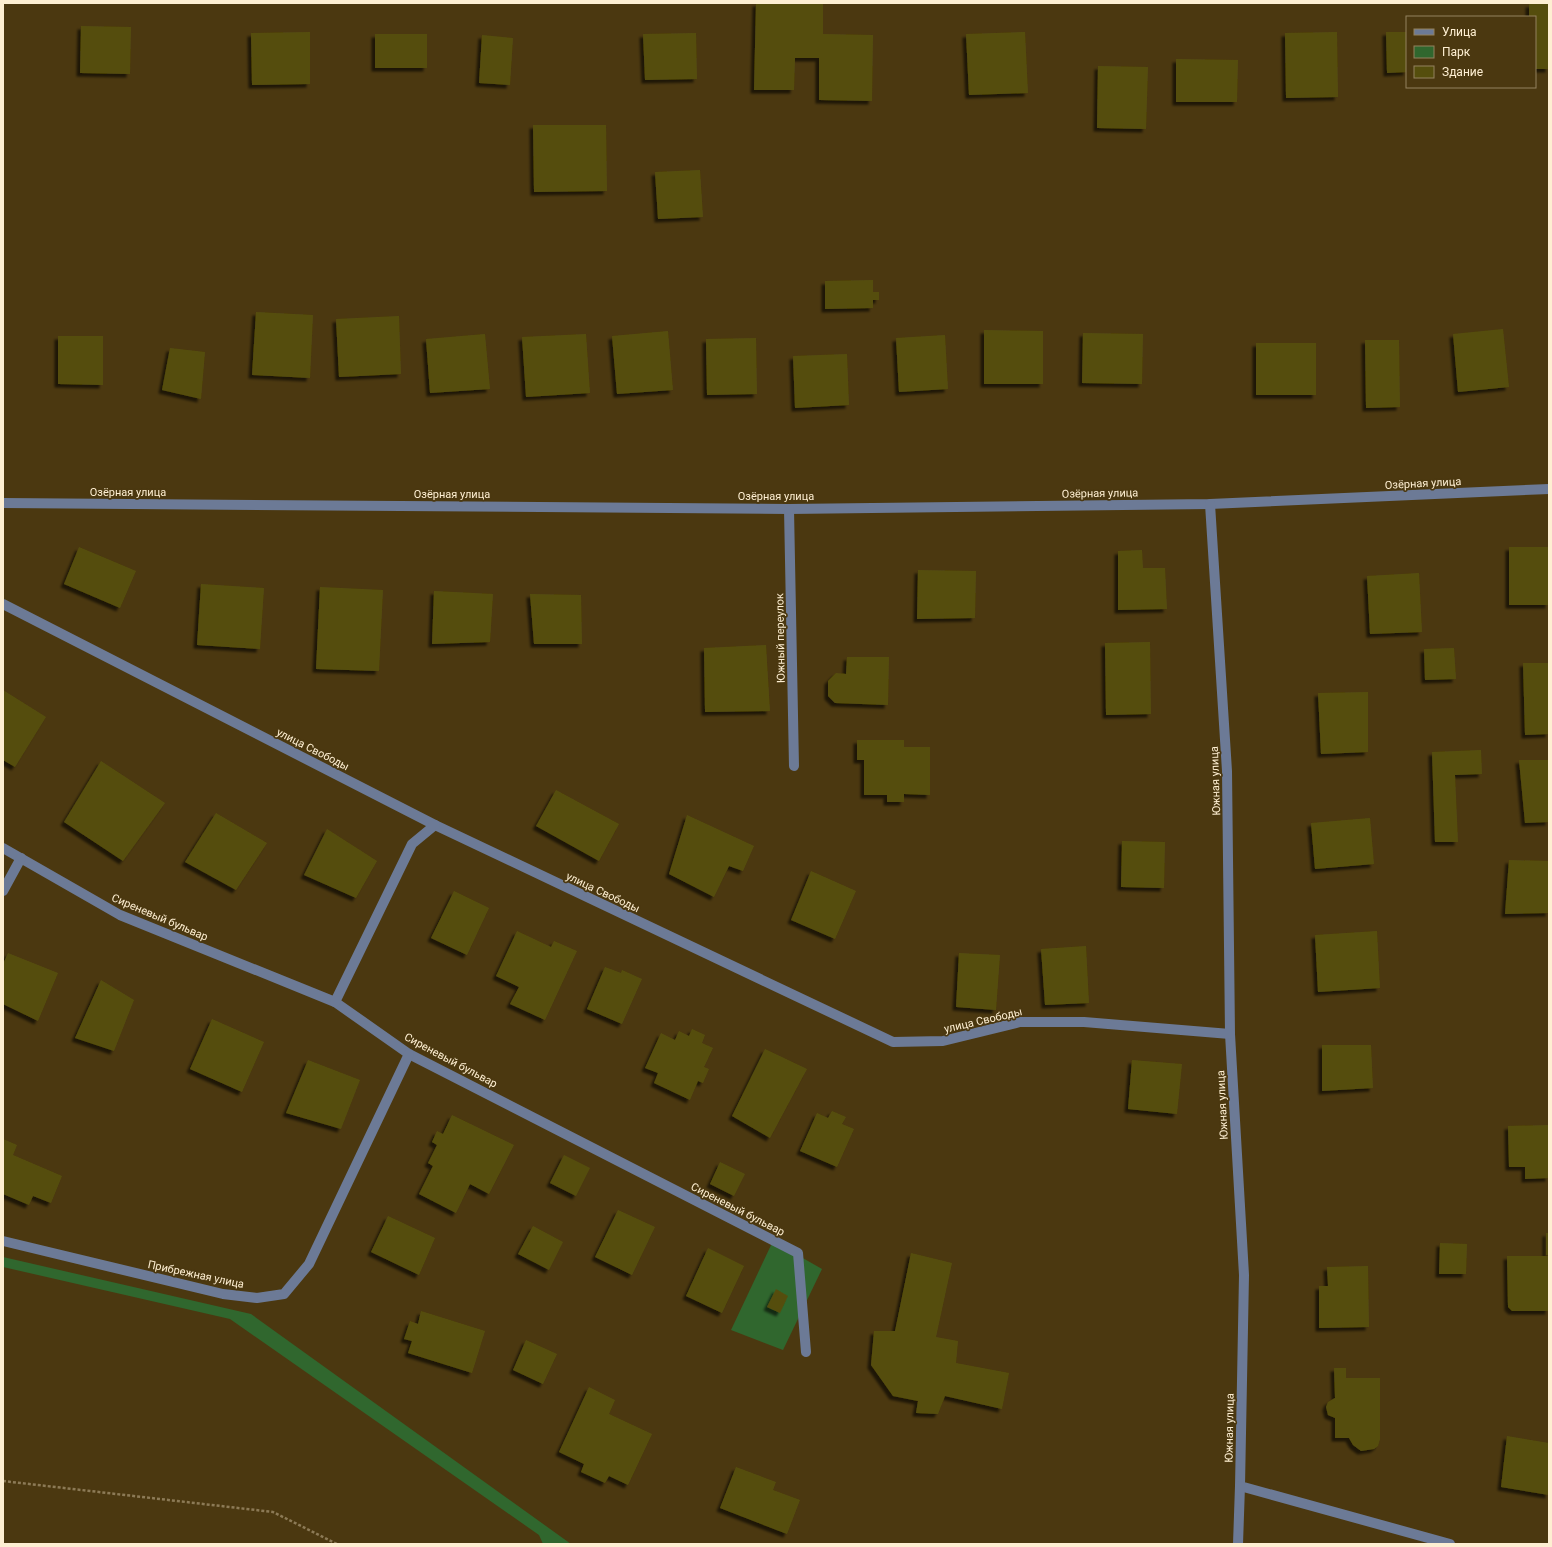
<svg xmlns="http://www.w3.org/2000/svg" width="1552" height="1547" font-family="Roboto,sans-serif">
<defs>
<filter id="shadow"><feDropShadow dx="-3.5" dy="3.5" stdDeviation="1" flood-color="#0009"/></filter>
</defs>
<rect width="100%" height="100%" fill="#4b3810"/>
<!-- green -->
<g fill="#30672e">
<path d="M773 1241 822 1269 783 1350 731 1330Z"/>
<path d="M3 1257 251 1314 571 1544H543L539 1535 230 1319 3 1267Z"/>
</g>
<!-- building -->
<g fill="#554e0d" filter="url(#shadow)">
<path d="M756 3H823V34L873 35 872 101 819 100V58H795L794 90H754Z"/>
<path d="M1549 3V69H1535V17H1529V4Z"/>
<path d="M81 26 131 27 130 74 80 73Z"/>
<path d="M310 32V84L252 85 251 33Z"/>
<path d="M1025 32 1028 93 969 95 966 34Z"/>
<path d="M1337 32 1338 97 1286 98 1285 33Z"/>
<path d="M1386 32H1407V72L1387 73Z"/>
<path d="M696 33 697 79 645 80 643 34Z"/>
<rect x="375" y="34" width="52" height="34"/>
<path d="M482 35 513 38 510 85 479 83Z"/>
<path d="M1176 59 1238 60 1237 102H1176Z"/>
<path d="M1098 66 1148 67 1146 129 1097 128Z"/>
<path d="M533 125H606L607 191 534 192Z"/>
<path d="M700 170 703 217 658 219 655 172Z"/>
<path d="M873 280V292H879V300H873V308L825 309V281Z"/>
<path d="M256 312 313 315 310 378 252 375Z"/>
<path d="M399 316 401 374 339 377 336 319Z"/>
<path d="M1503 329 1509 387 1458 392 1453 334Z"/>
<path d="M984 330 1043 331V384H984Z"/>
<path d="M668 331 673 390 617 394 612 336Z"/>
<path d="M1083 333 1143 334 1142 384 1082 383Z"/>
<path d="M485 334 490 389 430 393 426 339Z"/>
<path d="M586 334 590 393 526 397 522 337Z"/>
<path d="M945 335 948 389 899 392 896 338Z"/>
<path d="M58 336H103V385L58 384Z"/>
<path d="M756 338 757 394 707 395 706 339Z"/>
<path d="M1365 340H1399L1400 407 1366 408Z"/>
<rect x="1256" y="343" width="60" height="52"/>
<path d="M170 348 205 352 201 399 162 390Z"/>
<path d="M847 354 849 405 795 408 793 356Z"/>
<path d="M79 547 136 571 120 608 64 584Z"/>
<rect x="1509" y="547" width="40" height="58"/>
<path d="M1142 550 1143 568H1165L1167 609 1118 610V551Z"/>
<path d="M918 570 976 571 975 618 917 619Z"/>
<path d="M1419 573 1422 632 1370 634 1367 576Z"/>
<path d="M201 584 264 588 260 649 197 645Z"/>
<path d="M320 587 383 590 379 671 316 669Z"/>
<path d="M434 591 493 594 490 642 432 644Z"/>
<path d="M530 594 581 595 582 644H534Z"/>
<path d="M1150 642 1151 714 1106 715 1105 643Z"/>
<path d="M766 645 770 711 705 712 704 648Z"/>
<path d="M1454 648 1456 679 1425 680 1424 649Z"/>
<path d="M847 657H889L888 705 835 703 828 696V681L836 673 846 674Z"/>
<path d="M1523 663H1549V734L1525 735Z"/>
<path d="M3 690 46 717 15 767 3 760Z"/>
<path d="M1368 692V752L1321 754 1318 693Z"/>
<path d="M857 740H904V747H930V795L904 794V802H887V795H864V760H857Z"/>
<path d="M1481 750 1482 774 1455 775 1458 842H1435L1432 752Z"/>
<path d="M1519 760H1549V822L1525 823Z"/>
<path d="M101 761 165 803 123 861 64 822Z"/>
<path d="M556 790 619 824 599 861 536 826Z"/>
<path d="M216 813 267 843 236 890 185 862Z"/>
<path d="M687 815 754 846 743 871 729 866 714 897 669 874Z"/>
<path d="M1370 818 1374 864 1315 869 1311 823Z"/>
<path d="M327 829 377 861 356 898 304 875Z"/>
<path d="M1122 841 1165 842 1164 888 1121 887Z"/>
<path d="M1509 860 1549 861V913L1505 914Z"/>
<path d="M811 871 856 891 835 939 791 920Z"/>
<path d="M454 891 489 908 467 955 431 938Z"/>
<path d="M517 931 551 947 554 941 577 951 545 1020 510 1004 519 987 496 976Z"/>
<path d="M1377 931 1380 988 1318 992 1315 935Z"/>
<path d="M1086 946 1089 1003 1045 1005 1041 949Z"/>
<path d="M8 953 58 973 38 1021 3 1004V964Z"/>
<path d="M959 953 1000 955 996 1010 956 1007Z"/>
<path d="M605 967 621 973 622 970 642 979 622 1024 587 1009Z"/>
<path d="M101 980 134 1000 114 1051 75 1038Z"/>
<path d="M212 1019 264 1042 242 1092 190 1069Z"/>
<path d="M692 1029 705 1035 702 1043 713 1048 704 1067 709 1069 703 1083 698 1081 690 1100 654 1083 658 1073 645 1068 661 1033 675 1040 679 1031 689 1036Z"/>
<path d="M1322 1045H1371L1373 1088 1322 1091Z"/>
<path d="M765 1049 807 1069 770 1138 732 1116Z"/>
<path d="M308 1060 360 1080 341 1129 286 1113Z"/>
<path d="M1132 1060 1182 1064 1177 1114 1128 1109Z"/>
<path d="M832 1111 846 1117 842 1124 854 1129 837 1167 800 1151 817 1113 828 1118Z"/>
<path d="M452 1115 514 1145 489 1194 470 1184 456 1213 419 1194 433 1166 428 1163 437 1145 432 1142 437 1131 443 1134Z"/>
<path d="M1549 1125V1178L1525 1179V1167H1509L1508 1126Z"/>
<path d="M3 1139 17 1145 13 1155 62 1176 51 1203 33 1196 29 1205 3 1194Z"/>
<path d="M564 1155 590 1168 576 1196 550 1183Z"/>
<path d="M720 1162 745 1174 734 1196 710 1184Z"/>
<path d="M618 1210 655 1227 632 1275 595 1257Z"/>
<path d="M388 1216 435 1238 419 1275 371 1252Z"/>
<path d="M533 1226 563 1242 549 1270 518 1254Z"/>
<rect x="1546" y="1233" width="3" height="22"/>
<path d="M1440 1243 1467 1244 1466 1274H1439Z"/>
<path d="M708 1248 744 1266 722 1313 686 1296Z"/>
<path d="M911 1253 952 1263 936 1337 958 1341 956 1363 1009 1373 1002 1409 945 1396 938 1414 916 1413 918 1401 893 1396 871 1365 874 1331H895Z"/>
<path d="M1507 1256H1549V1311H1512L1508 1307Z"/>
<path d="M1368 1266 1369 1327 1319 1328V1286H1328L1327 1267Z"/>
<path d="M776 1289 788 1296 780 1313 767 1307Z"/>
<path d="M421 1311 485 1331 472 1373 408 1353 412 1341 404 1339 410 1321 418 1324Z"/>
<path d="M526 1340 557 1354 543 1384 513 1370Z"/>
<path d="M1334 1368H1346V1378H1380V1439L1378 1446 1374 1449 1361 1451 1353 1445 1349 1438H1335V1418L1328 1415 1326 1407 1328 1402 1335 1398Z"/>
<path d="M589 1387 615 1400 609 1414 652 1434 628 1485 609 1476 605 1483 581 1472 584 1464 559 1452Z"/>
<path d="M1507 1436 1549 1443V1495L1501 1487Z"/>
<path d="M736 1467 776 1482 773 1490 800 1500 787 1534 720 1508Z"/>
</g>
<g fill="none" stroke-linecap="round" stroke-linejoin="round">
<!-- path -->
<path stroke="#8c7a56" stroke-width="2.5" stroke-dasharray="3 2" stroke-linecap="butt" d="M3 1481 273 1512 337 1544"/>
<!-- minor -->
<g stroke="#6c7a96" stroke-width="10">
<path d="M3 503 789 509 1210 504 1549 489"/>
<path d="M1210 504 1227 771 1230 1034 1244 1275 1240 1486 1450 1544"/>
<path d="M789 509 794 766"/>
<path d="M3 604 435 825 893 1042 943 1041 1020 1022H1084L1230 1034"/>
<path d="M3 848 120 915 335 1002 409 1054 798 1253 806 1352"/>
<path d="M3 891 21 858"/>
<path d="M335 1002 412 844 435 825"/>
<path d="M3 1241 223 1294 257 1298 284 1294 309 1264 409 1054"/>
<path d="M1238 1544 1240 1486"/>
</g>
</g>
<g text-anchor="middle" stroke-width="3.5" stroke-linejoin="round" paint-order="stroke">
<!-- street labels -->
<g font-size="11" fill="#feefd2" stroke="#4b3810">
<text transform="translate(1423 483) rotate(-3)" y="4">Озёрная улица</text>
<text x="128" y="496">Озёрная улица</text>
<text transform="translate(1100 493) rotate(-1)" y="4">Озёрная улица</text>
<text x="452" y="498">Озёрная улица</text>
<text x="776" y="500">Озёрная улица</text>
<text transform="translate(780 638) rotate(-91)" y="4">Южный переулок</text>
<text transform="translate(313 749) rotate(27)" y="4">улица Свободы</text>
<text transform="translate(1215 781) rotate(-92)" y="4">Южная улица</text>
<text transform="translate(603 892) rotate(25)" y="4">улица Свободы</text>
<text transform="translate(160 917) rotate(23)" y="4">Сиреневый бульвар</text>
<text transform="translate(983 1020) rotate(-13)" y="4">улица Свободы</text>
<text transform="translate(451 1060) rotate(28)" y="4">Сиреневый бульвар</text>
<text transform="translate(1222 1105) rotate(-93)" y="4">Южная улица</text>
<text transform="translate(738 1209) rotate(27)" y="4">Сиреневый бульвар</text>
<text transform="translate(196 1274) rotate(12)" y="4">Прибрежная улица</text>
<text transform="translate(1229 1428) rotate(-89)" y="4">Южная улица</text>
</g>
</g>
<!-- border -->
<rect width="1552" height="1547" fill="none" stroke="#feefd2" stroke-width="8"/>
<!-- legend -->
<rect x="1406" y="16" width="130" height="72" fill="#4b3810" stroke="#93815e"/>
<rect x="1414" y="29" width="20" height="6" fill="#6c7a96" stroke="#93815e"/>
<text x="1442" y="36" font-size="12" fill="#feefd2">Улица</text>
<rect x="1414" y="46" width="20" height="12" fill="#30672e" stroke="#93815e"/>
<text x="1442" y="56" font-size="12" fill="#feefd2">Парк</text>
<rect x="1414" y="66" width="20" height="12" fill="#554e0d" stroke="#93815e"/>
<text x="1442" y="76" font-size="12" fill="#feefd2">Здание</text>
</svg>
